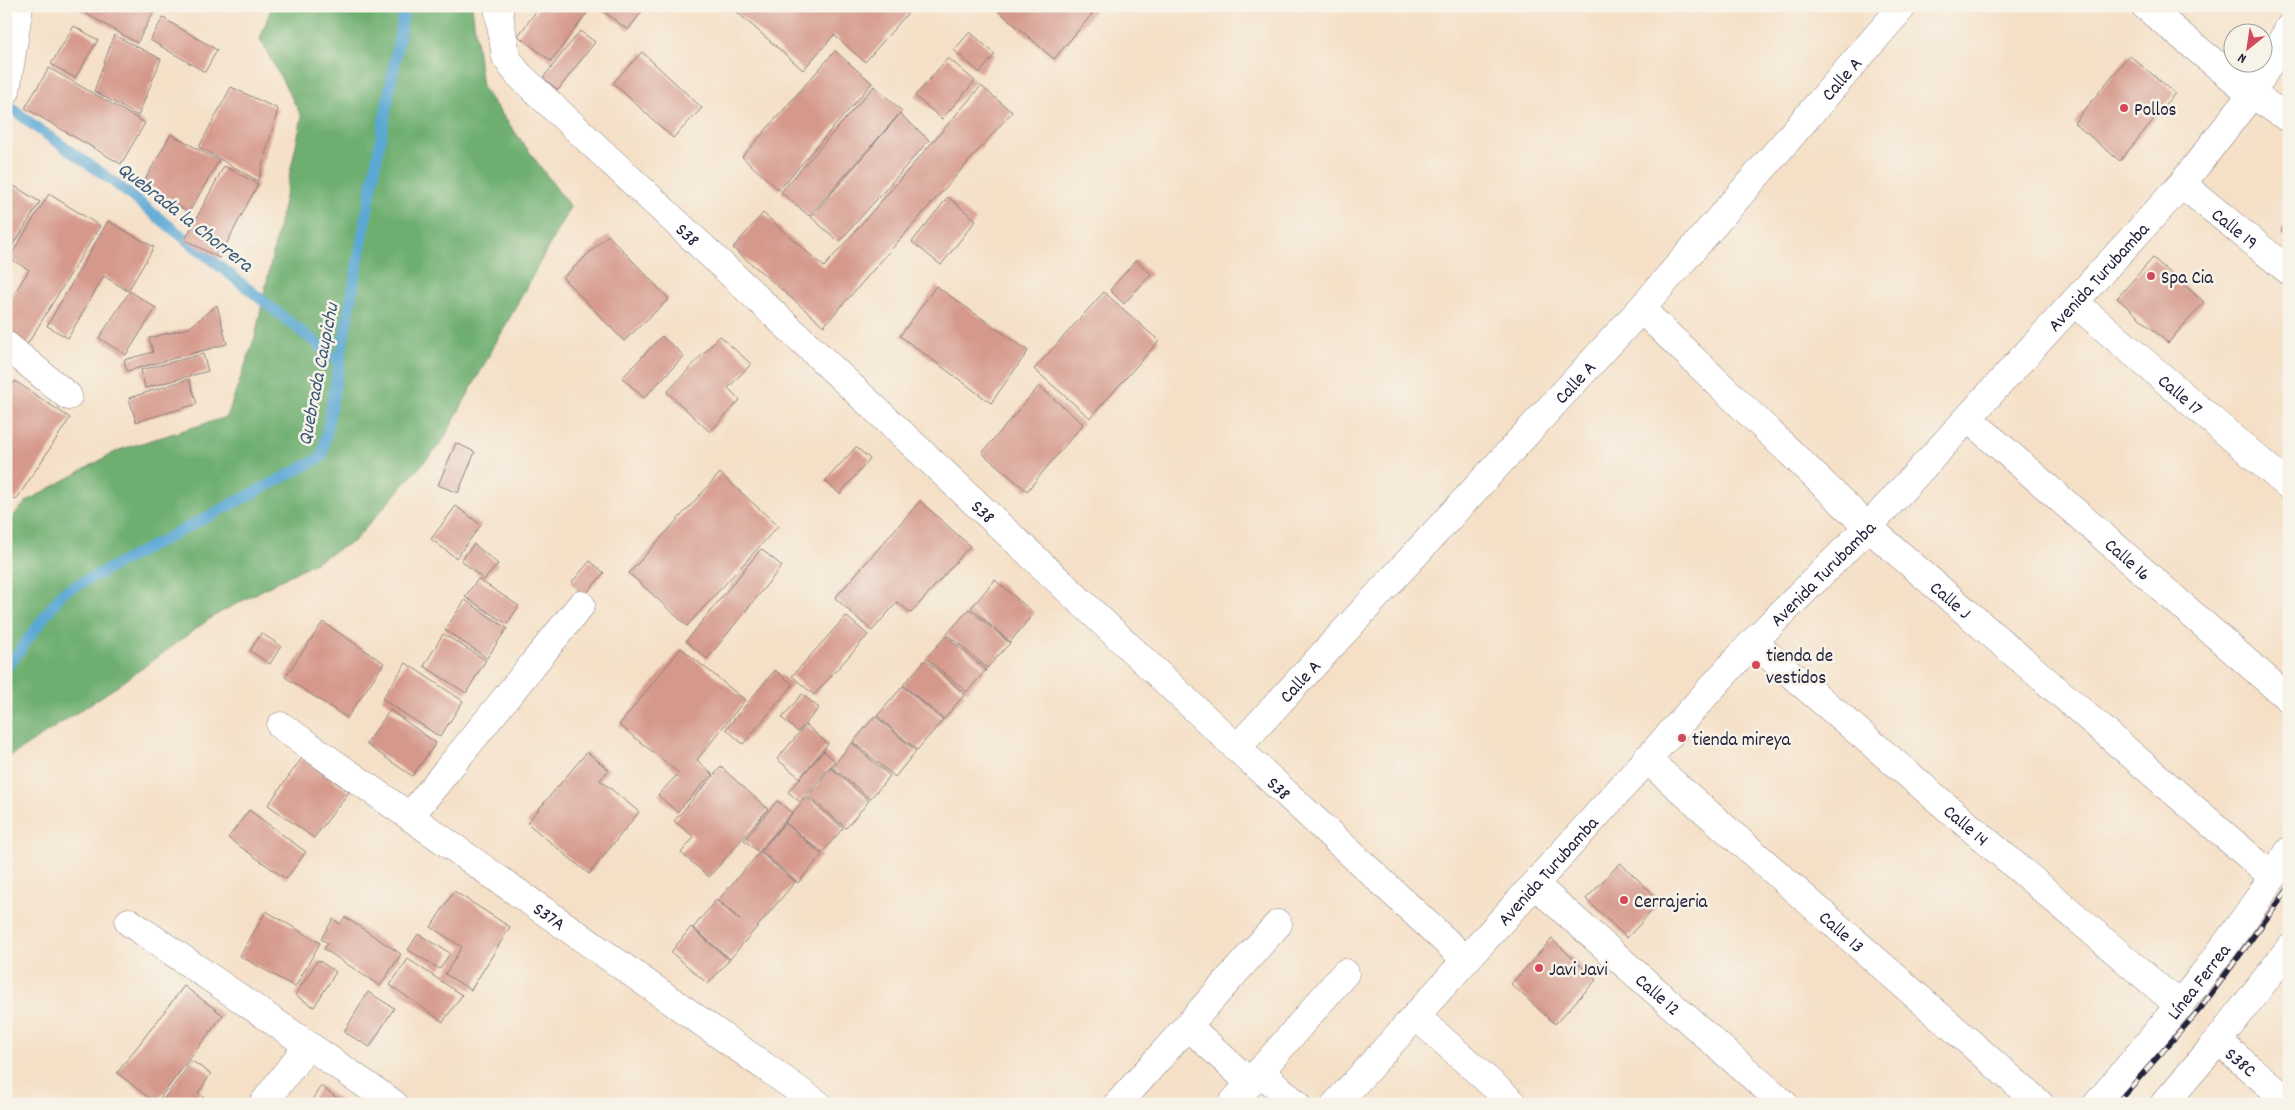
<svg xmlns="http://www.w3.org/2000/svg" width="2295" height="1110" font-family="Dekko,sans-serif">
<rect width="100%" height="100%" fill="#f7f3e8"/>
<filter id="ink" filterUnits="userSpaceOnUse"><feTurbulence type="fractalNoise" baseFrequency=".02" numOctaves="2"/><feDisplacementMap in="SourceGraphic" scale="10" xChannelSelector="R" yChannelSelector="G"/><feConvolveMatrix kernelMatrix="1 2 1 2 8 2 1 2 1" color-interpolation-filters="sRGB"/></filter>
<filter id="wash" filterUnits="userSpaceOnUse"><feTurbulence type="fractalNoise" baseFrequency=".0096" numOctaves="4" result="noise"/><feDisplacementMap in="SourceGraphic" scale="20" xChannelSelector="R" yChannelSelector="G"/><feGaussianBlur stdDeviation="1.12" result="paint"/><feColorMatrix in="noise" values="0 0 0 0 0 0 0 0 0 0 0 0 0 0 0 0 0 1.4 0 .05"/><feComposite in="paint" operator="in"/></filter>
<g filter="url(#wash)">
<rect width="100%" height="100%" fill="#f5e0c7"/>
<!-- forest -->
<path fill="#6eaf71" stroke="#486856" d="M272 6H472L482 87 570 207 442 442 354 541 212 617 119 685 6 759V524L27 501 119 450 227 417 255 337 302 117 260 39Z"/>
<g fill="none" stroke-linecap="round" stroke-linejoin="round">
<!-- stream -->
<g stroke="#5ba8d4" stroke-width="11">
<path d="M6 103 33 125 110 179 340 362"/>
<path d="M6 669 62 593 322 457 405 6"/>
</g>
</g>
<g id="blocks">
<!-- building -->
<g fill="#d5998c">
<path d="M73 6H157L137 43Z"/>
<path d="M540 6H592L551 61 518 36Z"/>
<path d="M596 6H646L628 30Z"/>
<path d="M730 6H914L865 62 834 35 803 70Z"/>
<path d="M993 6H1099L1054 59Z"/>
<path d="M163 18 217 50 205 72 150 40Z"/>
<path d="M74 26 98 40 75 78 51 64Z"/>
<path d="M580 31 595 42 558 90 543 78Z"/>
<path d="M970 32 995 54 980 73 954 50Z"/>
<path d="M114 35 161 59 138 116 94 91Z"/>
<path d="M835 51 872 83 779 190 742 157Z"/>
<path d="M642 52 702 108 673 138 613 83Z"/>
<path d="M2129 55 2175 93 2120 161 2074 123Z"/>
<path d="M948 58 975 81 942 119 915 96Z"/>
<path d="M49 68 145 123 121 164 25 108Z"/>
<path d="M874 86 902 111 809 216 781 192Z"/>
<path d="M981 86 1012 112 824 326 733 248 763 213 824 267Z"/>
<path d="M231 87 278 109 258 181 199 147Z"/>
<path d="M900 114 929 140 839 242 811 217Z"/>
<path d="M171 134 219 161 189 212 142 185Z"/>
<path d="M224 166 258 184 219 258 185 240Z"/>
<path d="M6 181 40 202 16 241 6 235Z"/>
<path d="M49 194 100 226 25 348 6 336V306L29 270 9 258Z"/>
<path d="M948 197 976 220 941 265 912 242Z"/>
<path d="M108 221 154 247 128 291 104 276 68 338 47 326Z"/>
<path d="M2289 222V237L2281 231Z"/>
<path d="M608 235 669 299 624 341 563 278Z"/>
<path d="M6 237 15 242 6 258Z"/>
<path d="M2153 258 2204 302 2168 343 2117 298Z"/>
<path d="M1136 260 1151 274 1124 304 1110 290Z"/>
<path d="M936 286 1028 351 991 403 900 336Z"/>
<path d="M130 291 156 308 126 355 99 338Z"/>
<path d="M1104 292 1159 341 1090 418 1034 369Z"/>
<path d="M217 305 227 344 127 371 124 360 153 352 149 338 189 328Z"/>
<path d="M662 336 684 356 644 398 622 378Z"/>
<path d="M720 336 751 364 728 388 740 400 710 432 667 392Z"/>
<path d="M203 354 208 371 145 388 141 370Z"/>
<path d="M189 379 197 404 136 422 129 398Z"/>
<path d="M15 381 70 418 16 500 6 493V394Z"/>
<path d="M1039 386 1083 424 1027 491 982 453Z"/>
<path d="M456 443 475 452 458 493 438 485Z"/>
<path d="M856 447 870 459 840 494 825 481Z"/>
<path d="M720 473 778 526 687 626 629 573Z"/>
<path d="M920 501 970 546 911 613 897 602 872 631 835 598Z"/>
<path d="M456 506 481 525 456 558 431 539Z"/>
<path d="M474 544 498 564 484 580 461 560Z"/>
<path d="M761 549 782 566 707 659 686 641Z"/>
<path d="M590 561 604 573 585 595 571 583Z"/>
<path d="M478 579 519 606 507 624 465 597Z"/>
<path d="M995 580 1034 613 1010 642 971 608Z"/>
<path d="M465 600 507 628 487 658 445 630Z"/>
<path d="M969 609 1010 643 987 668 947 634Z"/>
<path d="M846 616 868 635 814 695 792 676Z"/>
<path d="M323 622 384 663 347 718 285 677Z"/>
<path d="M261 633 281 646 270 664 250 651Z"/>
<path d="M443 634 486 660 466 693 424 666Z"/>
<path d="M946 636 986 670 967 692 926 658Z"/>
<path d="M681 648 745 700 697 760 712 774 677 812 658 795 679 773 619 725Z"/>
<path d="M925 660 965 694 944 719 903 685Z"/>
<path d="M406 663 463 701 440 737 382 699Z"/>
<path d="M775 670 793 685 743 744 726 729Z"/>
<path d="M903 686 943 720 917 750 877 716Z"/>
<path d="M802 694 819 708 798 732 782 718Z"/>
<path d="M390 710 436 743 412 776 366 744Z"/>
<path d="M875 716 916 751 895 777 853 742Z"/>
<path d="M806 725 828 744 800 778 777 759Z"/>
<path d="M852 743 890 776 870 799 832 767Z"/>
<path d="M824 751 835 761 800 802 788 792Z"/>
<path d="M587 752 609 770 600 780 639 812 589 874 527 823Z"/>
<path d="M302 758 349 792 314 838 268 805Z"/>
<path d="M721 767 768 809 709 877 681 853 694 837 674 821Z"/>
<path d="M831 768 869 801 846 828 808 796Z"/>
<path d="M806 797 843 828 822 853 785 822Z"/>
<path d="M777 801 792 813 759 852 744 840Z"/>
<path d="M249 810 306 852 286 879 228 838Z"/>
<path d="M785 823 822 855 798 883 761 851Z"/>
<path d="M760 852 795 882 730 959 693 928 716 900 740 920 718 900Z"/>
<path d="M1620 863 1661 901 1627 938 1586 899Z"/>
<path d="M454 891 510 927 471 990 445 974 462 947 431 927Z"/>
<path d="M266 911 320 943 295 987 240 956Z"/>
<path d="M345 917 401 954 380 986 324 949 328 943 321 939 333 919 340 924Z"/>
<path d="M691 927 729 960 708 984 671 952Z"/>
<path d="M418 934 450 953 440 969 408 950Z"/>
<path d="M1552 939 1596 980 1555 1024 1511 984Z"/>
<path d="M408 959 462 995 443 1022 390 985Z"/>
<path d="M318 960 336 972 314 1007 295 995Z"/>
<path d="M184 986 223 1015 156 1103 117 1073Z"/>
<path d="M368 992 394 1008 370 1047 344 1032Z"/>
<path d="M192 1061 211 1074 198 1093 212 1104H160Z"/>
<path d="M321 1086 345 1104H309Z"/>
</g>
</g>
</g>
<g filter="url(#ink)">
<use href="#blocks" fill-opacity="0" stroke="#8c8181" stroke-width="1"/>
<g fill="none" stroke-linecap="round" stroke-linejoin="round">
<defs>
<g id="minor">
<path id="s1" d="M498 6 506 57 518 74 1237 748 1466 960"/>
<path d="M2145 6 2252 94 2289 119"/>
<path d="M6 91 19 6"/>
<path id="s2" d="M2182 184 2289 271"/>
<path id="s3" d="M2074 302 2289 486"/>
<path id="s4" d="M1641 309 1868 527 2273 877"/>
<path d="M6 345 68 396"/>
<path id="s5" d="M1969 419 2289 699"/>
<path id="s6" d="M1753 642 2180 1006"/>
<path id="s7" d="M281 726 818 1104"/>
<path id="s8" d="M1237 748 1641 309 1903 6"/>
<path id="s9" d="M1646 759 2040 1104"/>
<path d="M410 816 581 605"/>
<path id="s10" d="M1534 884 1784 1104"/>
<path d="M129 922 394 1104"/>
<path d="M1416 1016 1514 1104"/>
<path d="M1188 1026 1250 1083"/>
<path id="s11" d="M2218 1041 2289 1102"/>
<path d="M1260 1071 1296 1104"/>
<path d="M263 1104 308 1045"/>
<path d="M1118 1104 1278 924"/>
<path d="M1232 1104 1345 973"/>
<path id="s12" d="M1336 1104 1753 642 1868 527 2182 184 2252 94 2289 28"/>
<path id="s13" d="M2097 1104C2166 1023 2233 942 2289 851"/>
<path d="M2164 1104 2218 1041 2289 949"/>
</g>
</defs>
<!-- minor casing -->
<use href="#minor" stroke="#8c8181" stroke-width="29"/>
<!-- minor -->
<use href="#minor" stroke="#fff" stroke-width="28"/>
<defs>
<path id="rail" d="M2116 1104 2200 1009 2289 888"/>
</defs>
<!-- rail casing -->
<use href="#rail" stroke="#22223b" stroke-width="5.5"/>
<!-- rail -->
<use href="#rail" stroke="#f7f3e8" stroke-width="4" stroke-dasharray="11" stroke-linecap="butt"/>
</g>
</g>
<!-- markers -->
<g fill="#d1495b" stroke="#f7f3e8" stroke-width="2">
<circle cx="2124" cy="108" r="5"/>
<circle cx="2151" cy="276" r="5"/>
<circle cx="1756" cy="665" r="5"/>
<circle cx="1682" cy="738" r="5"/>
<circle cx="1624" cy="900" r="5"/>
<circle cx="1539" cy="968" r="5"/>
</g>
<g text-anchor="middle" stroke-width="5" stroke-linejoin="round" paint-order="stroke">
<!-- street labels -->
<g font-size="19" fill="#22223b" stroke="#f7f3e8">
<text dy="7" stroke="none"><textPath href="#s8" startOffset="902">Calle A</textPath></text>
<text dy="7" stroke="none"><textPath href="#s2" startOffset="69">Calle 19</textPath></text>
<text dy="7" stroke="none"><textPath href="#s1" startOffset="306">S38</textPath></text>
<text dy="7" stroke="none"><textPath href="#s12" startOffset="1125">Avenida Turubamba</textPath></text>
<text dy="7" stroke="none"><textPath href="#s8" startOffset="498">Calle A</textPath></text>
<text dy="7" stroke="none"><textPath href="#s3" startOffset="141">Calle 17</textPath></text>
<text dy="7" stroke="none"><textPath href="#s1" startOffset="711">S38</textPath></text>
<text dy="7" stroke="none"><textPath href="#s5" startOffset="212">Calle 16</textPath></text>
<text dy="7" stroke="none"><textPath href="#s12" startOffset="720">Avenida Turubamba</textPath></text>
<text dy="7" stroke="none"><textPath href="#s4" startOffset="425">Calle J</textPath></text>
<text dy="7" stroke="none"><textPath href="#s8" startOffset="92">Calle A</textPath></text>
<text dy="7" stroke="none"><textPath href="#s1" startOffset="1116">S38</textPath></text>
<text dy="7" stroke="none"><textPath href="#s6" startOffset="281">Calle 14</textPath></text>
<text dy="7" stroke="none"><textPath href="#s12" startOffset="315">Avenida Turubamba</textPath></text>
<text dy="7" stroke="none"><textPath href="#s7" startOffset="329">S37A</textPath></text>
<text dy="7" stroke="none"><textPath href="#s9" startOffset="261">Calle 13</textPath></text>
<text dy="7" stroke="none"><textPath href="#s13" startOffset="159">Línea Ferrea</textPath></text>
<text dy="7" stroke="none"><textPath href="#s10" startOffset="166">Calle 12</textPath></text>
<text dy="7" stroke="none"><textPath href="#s11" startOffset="31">S38C</textPath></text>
</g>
<!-- poi labels -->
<g font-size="19" fill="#22223b" stroke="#f7f3e8" text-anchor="start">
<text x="2134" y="115">Pollos</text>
<text x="2161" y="283">Spa Cia</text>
<text x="1766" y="661">tienda de<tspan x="1766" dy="22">vestidos</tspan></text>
<text x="1692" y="745">tienda mireya</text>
<text x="1634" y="907">Cerrajeria</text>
<text x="1549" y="975">Javi Javi</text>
</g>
<!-- water labels -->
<g font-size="20" font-style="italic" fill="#395878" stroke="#f7f3e8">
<text transform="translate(186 216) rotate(38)" y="7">Quebrada la Chorrera</text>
<text transform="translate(317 374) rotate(-79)" y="7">Quebrada Caupichu</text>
</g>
</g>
<!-- margin -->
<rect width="2295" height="1110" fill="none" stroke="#f7f3e8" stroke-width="25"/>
<!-- north arrow -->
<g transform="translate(2248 48) rotate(210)"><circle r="24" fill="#f7f3e8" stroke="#a29fa3"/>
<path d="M0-4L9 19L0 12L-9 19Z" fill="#d1495b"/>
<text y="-8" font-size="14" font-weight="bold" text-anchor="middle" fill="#22223b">N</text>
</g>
</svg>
